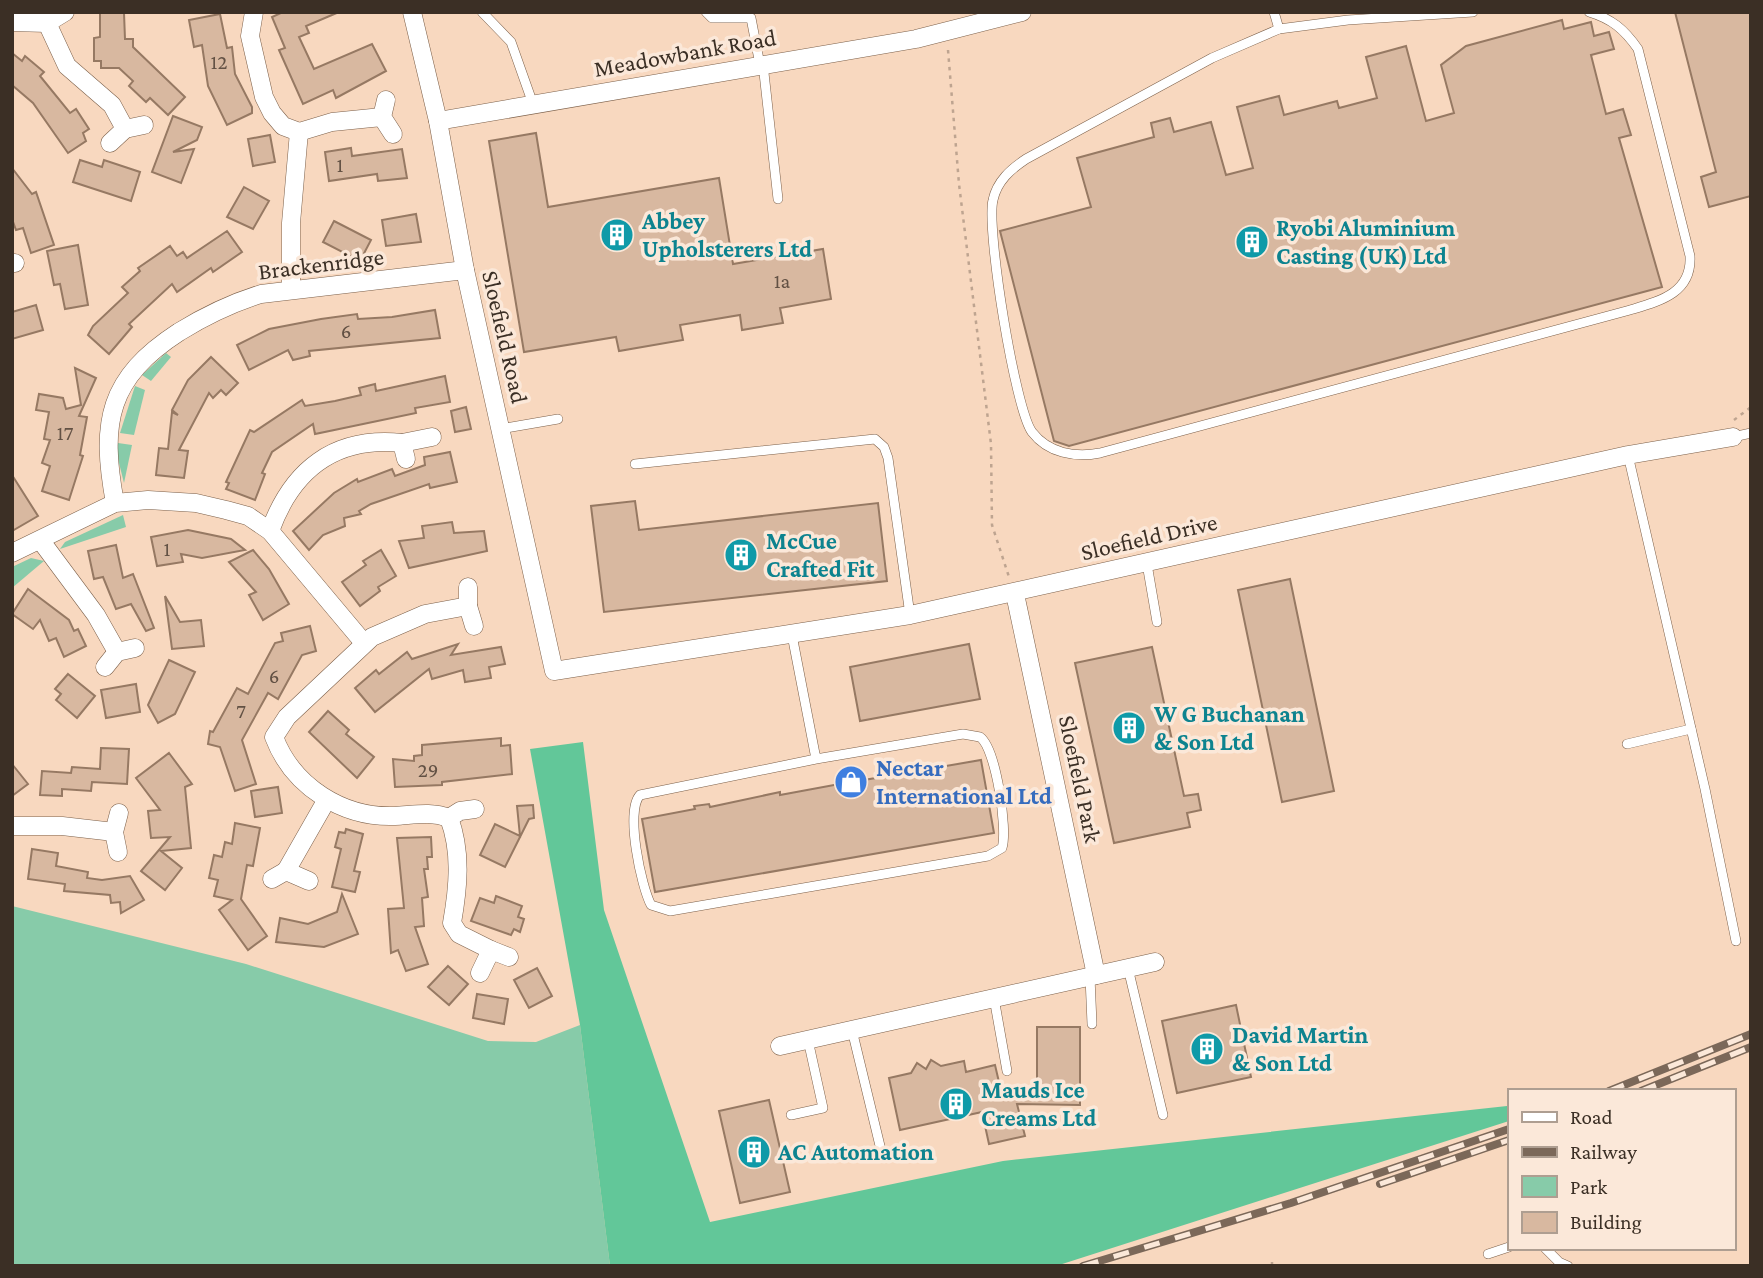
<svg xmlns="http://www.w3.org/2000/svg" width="1763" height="1278" font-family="'Crimson Pro',serif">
<rect width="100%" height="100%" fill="#f8d8bf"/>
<!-- green -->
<g fill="#87cba9">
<path d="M166 353 171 357 151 381 142 375Z"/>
<path d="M135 386 145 390 134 435 120 433Z"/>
<path d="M118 443 132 445 124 483 118 459Z"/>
<path d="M123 515 126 527 60 549 65 542Z"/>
<path d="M31 558 44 561 12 588V567Z"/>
<path d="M12 906 246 964 488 1041 536 1042 580 1025 610 1266H12Z"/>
</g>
<!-- forest -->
<path fill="#62c799" d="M583 742 604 910 710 1222 1003 1161 1507 1106 1509 1121 1056 1266H610L580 1025 530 749Z"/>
<!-- building -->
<g fill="#d8b8a0" stroke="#967963" stroke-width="2">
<path d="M283 12H339L306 26 309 33 299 37 314 69 372 44 386 71 336 98 333 90 303 104 279 50 285 48 272 17Z"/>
<path d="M1675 12H1751V196L1709 207 1701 177 1716 172Z"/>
<path d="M100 13H124L125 39H133V47L185 97 168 115 150 98 146 102 129 86 133 81 119 68H101V61H94V38L100 37Z"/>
<path d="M220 14 227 48 232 47 235 74 252 107V113L227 125 208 86 202 45 194 47 189 20Z"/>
<path d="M1562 20 1564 29 1591 22 1594 36 1609 32 1614 49 1591 55 1606 114 1623 109 1631 135 1619 138 1662 287 1069 446 1054 441 1000 231 1091 207 1077 158 1154 137 1151 123 1170 118 1174 132 1211 122 1226 175 1253 168 1237 107 1279 96 1284 115 1337 101 1339 108 1377 98 1366 57 1406 46 1426 121 1454 113 1441 65 1466 46Z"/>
<path d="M12 53 22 61 25 56 44 72 40 76 70 113 76 109 89 129 83 133 86 141 68 153 33 103 12 85Z"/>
<path d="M173 116 202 127 197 140 173 152 194 149 181 183 152 172Z"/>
<path d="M536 133 548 207 719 178 733 264 823 249 831 299 780 308 783 323 742 330 740 315 680 325 683 340 619 351 616 337 524 352 489 141Z"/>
<path d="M270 135 275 162 253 166 248 139Z"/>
<path d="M351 148 352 156 402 149 407 178 378 181 377 174 329 181 325 152Z"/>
<path d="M80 160 102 167 104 160 140 172 131 201 73 182Z"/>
<path d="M12 168 32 194 36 192 54 245 31 253 23 228 16 230 12 219Z"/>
<path d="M244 187 269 201 253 229 227 217Z"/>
<path d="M416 214 421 242 386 246 382 220Z"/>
<path d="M334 221 371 240 360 261 323 242Z"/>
<path d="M227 231 242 252 213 272 211 268 177 292 172 284 129 324 132 327 109 354 88 335 93 326 128 293 122 287 140 271 138 268 170 246 177 256 183 252 187 258Z"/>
<path d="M78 245 88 305 65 309 60 284 54 285 47 251Z"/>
<path d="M36 305 43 330 12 339V312Z"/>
<path d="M435 310 440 338 309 351 310 356 293 360 288 350 249 370 237 345 269 329 321 319 357 314 358 319 392 317Z"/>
<path d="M211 357 238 383 226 395 221 390 213 398 209 393 179 450 188 451 184 478 156 475 159 448 168 449 172 412 178 415 172 410 188 380Z"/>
<path d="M75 368 96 378 79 416 87 417 80 455 83 456 69 500 42 491 50 466 42 463 50 440 44 439 49 412 36 410 39 394 63 398 66 409 81 405Z"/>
<path d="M445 376 450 402 415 408 416 413 315 434 313 424 272 452 262 473 265 474 255 500 226 489 229 483 226 482 250 430 254 432 302 400 305 406 335 401 361 395 359 388 375 384 376 391Z"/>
<path d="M466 407 471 429 455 432 451 411Z"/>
<path d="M450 452 457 482 430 488 429 484 371 504 359 511 361 514 344 518 345 526 323 535 309 550 293 531 334 493 357 479 358 482 392 469 395 476 425 465 424 457Z"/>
<path d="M12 475 38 516 12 531Z"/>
<path d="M635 501 639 530 878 503 887 581 604 612 591 506Z"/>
<path d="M452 522 454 533 484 531 487 551 409 568 399 541 424 538 422 526Z"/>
<path d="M188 530 231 539 245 550 202 558 181 554 183 562 157 566 151 537Z"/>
<path d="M116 545 123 578 133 574 154 628 146 631 131 604 116 609 103 577 94 579 88 551Z"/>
<path d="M253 550 269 569 289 604 263 620 249 595 256 592 229 562Z"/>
<path d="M381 550 396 576 378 587 380 591 360 606 342 582 366 565 363 561Z"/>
<path d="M1290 579 1334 791 1282 802 1238 590Z"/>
<path d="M28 589 69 620 74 631 78 629 86 646 64 657 56 638 49 641 40 620 33 629 12 614Z"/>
<path d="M165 596 180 622 201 620 204 646 172 649Z"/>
<path d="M310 626 316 651 302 655 278 699 268 693 242 740 256 784 235 791 220 747 208 744 210 731 213 732 237 688 248 694 275 643 283 641 281 633Z"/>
<path d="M458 644 451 655 501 647 505 664 489 667 491 678 465 682 463 670 432 679 429 669 375 712 355 688 376 670 379 674 407 652 412 659Z"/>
<path d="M969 644 980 699 860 721 850 667Z"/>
<path d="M1152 647 1184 796 1198 794 1201 810 1187 813 1190 827 1114 843 1075 663Z"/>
<path d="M169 660 195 672 175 714 158 723 148 705Z"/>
<path d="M68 674 95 696 77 718 56 700 61 694 55 689Z"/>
<path d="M136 684 140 712 106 718 101 690Z"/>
<path d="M328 711 349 730 346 734 374 757 357 778 309 732Z"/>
<path d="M501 738V746L510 745 512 774 442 782V785L395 787 393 759 414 761V756L422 755V745Z"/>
<path d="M101 748 129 749 127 784 92 782 91 791 62 789V796L40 795 42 771 71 773 72 767 100 769Z"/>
<path d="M169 753 192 784 185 787 191 848 161 851 182 868 165 890 141 871 170 837 151 838 148 811 160 810 136 778Z"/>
<path d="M981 760 994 833 655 892 642 819 695 809 694 806 709 804 710 807 780 792V795L845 783 844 780 858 778V781Z"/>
<path d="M12 764 28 784 12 796Z"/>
<path d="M278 787 282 813 255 817 251 791Z"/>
<path d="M533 805 534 818 529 819 505 867 480 855 495 824 520 836 517 806Z"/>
<path d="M235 823 260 828 253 866 247 865 241 899 267 936 248 950 219 910 232 900 214 896 218 880 209 878 214 855 222 857 225 842 232 844Z"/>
<path d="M346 829 363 834 354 871 360 872 355 892 332 887 341 849 335 847 339 832 345 833Z"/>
<path d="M431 837 432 857H427L428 869H424L428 897 422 898 424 926 415 927 428 964 406 971 398 950 391 953 388 909 404 908 397 838Z"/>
<path d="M32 849 58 853 56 866 88 872 87 878 102 880 130 876 144 900 121 913 120 902 111 903 110 895 64 891 65 884 28 879Z"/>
<path d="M342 894 358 934 324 947 276 942 280 918 308 924 337 912Z"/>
<path d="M496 896 522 906 518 917 524 919 520 932 514 929 511 935 471 921 480 898 494 903Z"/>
<path d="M448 966 468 984 449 1005 428 987Z"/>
<path d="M537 968 552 996 529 1008 514 980Z"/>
<path d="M477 994 508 999 504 1024 473 1018Z"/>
<path d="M1236 1005 1251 1077 1177 1093 1162 1021Z"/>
<path d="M1037 1027H1080V1105L1017 1104 1025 1136 989 1144 982 1112 900 1130 889 1078 911 1073 917 1063 926 1069 931 1060 941 1066 964 1061 966 1072 995 1065 1002 1095 1037 1088Z"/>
<path d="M769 1100 790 1192 740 1203 719 1111Z"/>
</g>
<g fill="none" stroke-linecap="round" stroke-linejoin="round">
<defs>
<g id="lane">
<path d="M482 12 511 42 533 104"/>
<path d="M706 12 712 18H751L760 65"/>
<path d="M1274 12 1279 29"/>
<path d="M1473 12 1348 20 1279 29 1212 58 1026 159C1011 169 997 181 993 200 986 229 1015 409 1032 432 1048 453 1075 458 1100 453L1630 310C1660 301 1692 293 1690 256L1638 49C1624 29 1612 19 1589 12"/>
<path d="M763 64 778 199"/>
<path d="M500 429 558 419"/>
<path d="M1733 437 1751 433"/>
<path d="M1628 455 1705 789 1736 941"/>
<path d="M635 464 875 439 884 447 888 458 910 615"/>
<path d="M1147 564 1157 622"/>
<path d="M792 635 816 759 963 734 980 737C996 748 1008 830 1002 848L988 856 670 911 651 905C641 886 625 811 640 795L816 759"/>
<path d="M1627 744 1691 729"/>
<path d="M1128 968 1163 1115"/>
<path d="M1090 977 1092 1024"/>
<path d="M994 998 1007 1071"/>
<path d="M852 1030 881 1150"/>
<path d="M791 1115 823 1108 808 1040"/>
<path d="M1545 1248 1559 1262 1568 1266"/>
<path d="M1488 1254 1509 1247"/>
</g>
<g id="street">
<path d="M254 12 250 36 264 97 272 113 283 126 299 132 332 122 382 117"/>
<path d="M412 12 438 121 465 270 554 671 910 615 1628 455 1733 437"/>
<path d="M12 22 47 23 65 12"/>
<path d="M47 23 67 66 112 105 125 129"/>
<path d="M386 100 382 117 393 134"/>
<path d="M438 121 916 39 1022 12"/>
<path d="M110 143 125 129 144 125"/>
<path d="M12 263H15"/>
<path d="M291 289V223L299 132"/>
<path d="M406 459 402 443 432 437"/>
<path d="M115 503C100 422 108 378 179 332 205 316 232 303 261 294L465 270"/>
<path d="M270 531C292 470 334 436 402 443"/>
<path d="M41 541 96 615 117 652"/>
<path d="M12 553 115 503 148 500 196 503 226 510 248 516 270 531 364 643"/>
<path d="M468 587V606L474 626"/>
<path d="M1015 594 1096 975"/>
<path d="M468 606 425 614 372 637 287 717 274 737C293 787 343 818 395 816 414 815 431 811 449 818 462 852 458 889 452 923L459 934 491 950"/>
<path d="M105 667 117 652 135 648"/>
<path d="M449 818 460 811 475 809"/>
<path d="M12 826H62L114 832"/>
<path d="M118 852 114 832 119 813"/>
<path d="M286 871 326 801"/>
<path d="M272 879 286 871 309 881"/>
<path d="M480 973 491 950 509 957"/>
<path d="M780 1046 1155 962"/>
</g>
</defs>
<!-- lane casing -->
<use href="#lane" stroke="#7c604a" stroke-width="10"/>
<!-- street casing -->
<use href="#street" stroke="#7c604a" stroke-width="19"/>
<!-- path -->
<g stroke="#bea490" stroke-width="2.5" stroke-dasharray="3.5 5" stroke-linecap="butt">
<path d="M948 50 959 184 991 444 992 525 1009 577"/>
<path d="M1734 420 1751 407"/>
<path d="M1272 1262V1266"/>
</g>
<!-- lane -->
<use href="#lane" stroke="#fff" stroke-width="9"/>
<!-- street -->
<use href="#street" stroke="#fff" stroke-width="18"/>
<defs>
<g id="rail">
<path d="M1609 1091 1751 1034"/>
<path d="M1641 1091 1751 1047"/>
<path d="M1380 1184 1509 1140"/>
<path d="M1083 1266 1291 1203 1509 1129"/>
</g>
</defs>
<!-- rail casing -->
<use href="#rail" stroke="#7b6859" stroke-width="8"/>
<!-- rail -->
<use href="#rail" stroke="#fbe8d9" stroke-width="5" stroke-dasharray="16" stroke-linecap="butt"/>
</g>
<!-- icons -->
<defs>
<symbol id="building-disc" viewBox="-11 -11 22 22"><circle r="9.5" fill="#0f9aa8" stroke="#fbe8d9"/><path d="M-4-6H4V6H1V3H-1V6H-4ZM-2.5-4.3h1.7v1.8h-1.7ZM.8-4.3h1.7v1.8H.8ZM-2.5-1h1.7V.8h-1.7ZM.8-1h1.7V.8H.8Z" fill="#fff"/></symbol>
<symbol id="shop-disc" viewBox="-11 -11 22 22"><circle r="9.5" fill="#3f7fe0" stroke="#fbe8d9"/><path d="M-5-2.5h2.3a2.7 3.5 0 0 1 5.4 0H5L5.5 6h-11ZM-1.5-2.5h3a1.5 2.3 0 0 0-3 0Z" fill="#fff"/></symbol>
</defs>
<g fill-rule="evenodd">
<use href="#building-disc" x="598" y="216" width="38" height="38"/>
<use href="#building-disc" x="1233" y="223" width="38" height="38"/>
<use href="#building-disc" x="722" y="536" width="38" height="38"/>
<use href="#building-disc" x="1110" y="709" width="38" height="38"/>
<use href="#shop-disc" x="832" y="763" width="38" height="38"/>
<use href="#building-disc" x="1188" y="1030" width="38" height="38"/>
<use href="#building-disc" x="937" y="1085" width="38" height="38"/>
<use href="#building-disc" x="735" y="1133" width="38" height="38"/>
</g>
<g text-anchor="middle" stroke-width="7" stroke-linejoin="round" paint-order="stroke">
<!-- number labels -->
<g font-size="21" fill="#625144">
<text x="219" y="69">12</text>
<text x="340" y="172">1</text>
<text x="782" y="288">1a</text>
<text x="346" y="338">6</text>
<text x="65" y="440">17</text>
<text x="167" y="556">1</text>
<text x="274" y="683">6</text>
<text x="241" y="718">7</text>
<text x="428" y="777">29</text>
</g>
<!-- street labels -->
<g font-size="24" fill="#3b2f25" stroke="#fbe8d9">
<text transform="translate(685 53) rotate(-10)" y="8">Meadowbank Road</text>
<text transform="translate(321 264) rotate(-7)" y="8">Brackenridge</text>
<text transform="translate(505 337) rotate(77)" y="8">Sloefield Road</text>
<text transform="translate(1149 537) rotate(-13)" y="8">Sloefield Drive</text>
<text transform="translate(1080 779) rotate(78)" y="8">Sloefield Park</text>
</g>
<!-- culture labels -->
<g font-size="24" font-weight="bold" fill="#0d838f" stroke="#fbe8d9" text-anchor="start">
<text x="642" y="229">Abbey<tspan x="642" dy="28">Upholsterers Ltd</tspan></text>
<text x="1276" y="236">Ryobi Aluminium<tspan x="1276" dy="28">Casting (UK) Ltd</tspan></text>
<text x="766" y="549">McCue<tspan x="766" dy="28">Crafted Fit</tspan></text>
<text x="1154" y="722">W G Buchanan<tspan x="1154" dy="28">&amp; Son Ltd</tspan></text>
<text x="1232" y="1043">David Martin<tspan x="1232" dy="28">&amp; Son Ltd</tspan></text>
<text x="981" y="1098">Mauds Ice<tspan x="981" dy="28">Creams Ltd</tspan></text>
<text x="778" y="1160">AC Automation</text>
</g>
<!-- shop labels -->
<g font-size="24" font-weight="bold" fill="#366cbe" stroke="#fbe8d9" text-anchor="start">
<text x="876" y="776">Nectar<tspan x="876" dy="28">International Ltd</tspan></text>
</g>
</g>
<!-- border -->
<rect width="1763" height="1278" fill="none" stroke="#3b2f25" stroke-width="28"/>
<!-- legend -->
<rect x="1508" y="1089" width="228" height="161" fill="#fbe8d9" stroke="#ae9e91" stroke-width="2"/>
<rect x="1522" y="1112" width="35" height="10" fill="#ffffff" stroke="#ae9e91" stroke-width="2"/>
<text x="1570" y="1124" font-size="21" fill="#3b2f25">Road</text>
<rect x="1522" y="1147" width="35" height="10" fill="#7b6859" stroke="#ae9e91" stroke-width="2"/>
<text x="1570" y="1159" font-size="21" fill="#3b2f25">Railway</text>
<rect x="1522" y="1176" width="35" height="21" fill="#87cba9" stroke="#ae9e91" stroke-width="2"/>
<text x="1570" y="1194" font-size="21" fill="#3b2f25">Park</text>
<rect x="1522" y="1212" width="35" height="21" fill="#d8b8a0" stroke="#ae9e91" stroke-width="2"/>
<text x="1570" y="1229" font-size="21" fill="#3b2f25">Building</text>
</svg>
